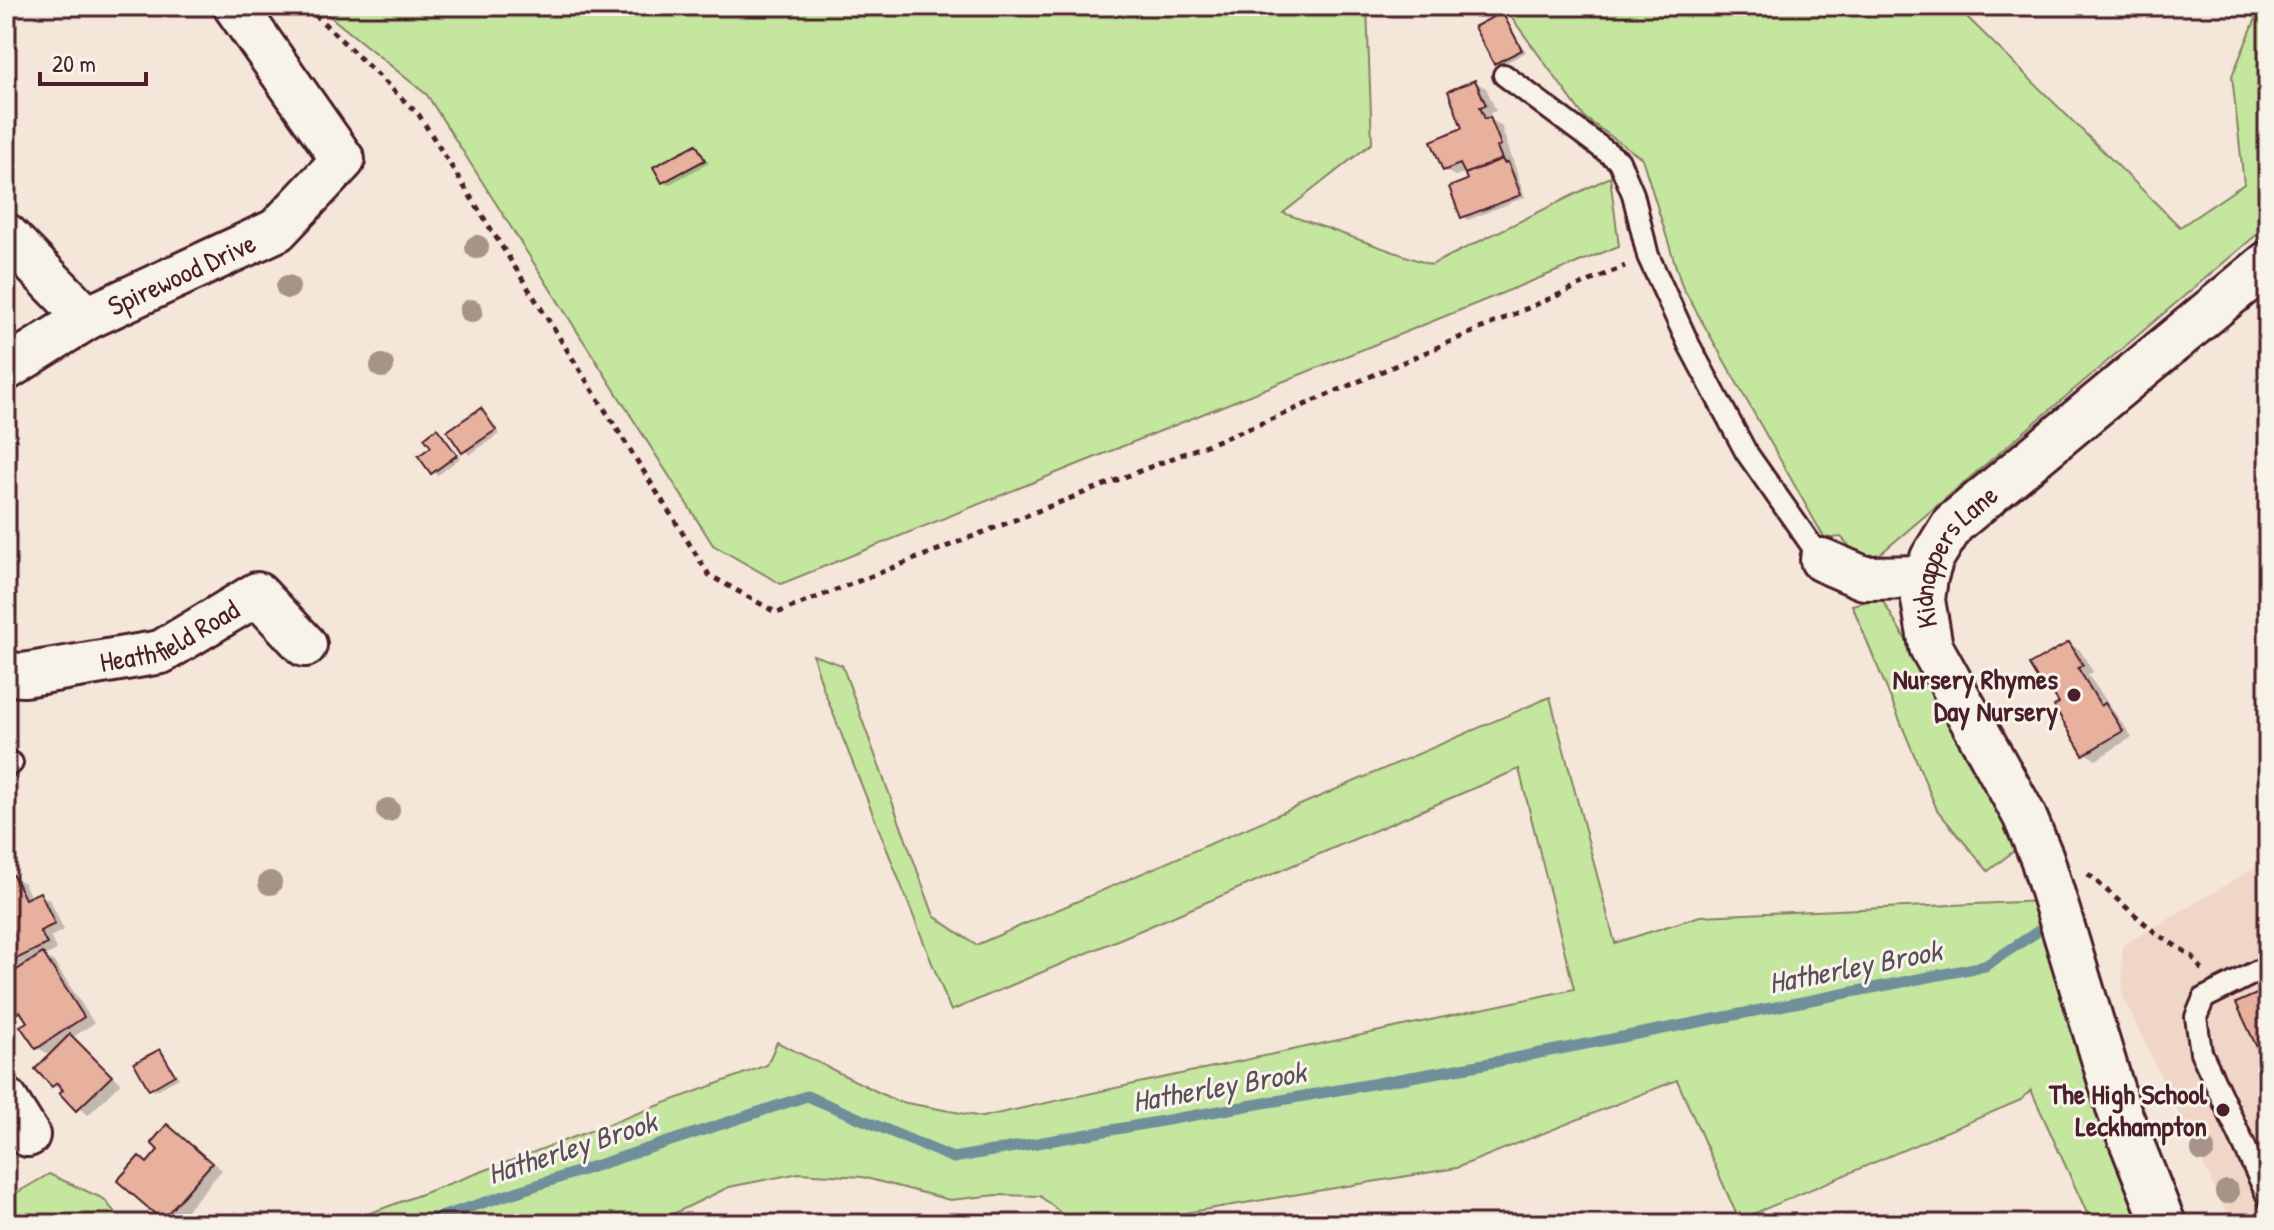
<svg xmlns="http://www.w3.org/2000/svg" width="2274" height="1230" font-family="'Patrick Hand',sans-serif">
<rect width="100%" height="100%" fill="#f4e6d9"/>
<filter id="ink" filterUnits="userSpaceOnUse"><feTurbulence type="fractalNoise" baseFrequency=".0125" numOctaves="2"/><feDisplacementMap in="SourceGraphic" scale="16" xChannelSelector="R" yChannelSelector="G"/><feConvolveMatrix kernelMatrix="1 2 1 2 8 2 1 2 1" color-interpolation-filters="sRGB"/></filter>
<g filter="url(#ink)">
<!-- built -->
<path fill="#f0d6c7" d="M2268 860V1224H2232L2123 997 2122 946Z"/>
<!-- green -->
<g fill="#c4e69f" stroke="#878265" stroke-width="2">
<path d="M317 6H1367L1372 143 1283 213 1431 265 1610 177 1619 246 781 584 713 545 427 95Z"/>
<path d="M1503 6H1956L2180 227 2244 184 2232 76 2261 6H2268V225L1867 565 1841 537 1825 539 1682 286 1642 158 1585 118Z"/>
<path d="M1881 598 1942 701 2019 847 1988 871 1937 810 1852 605Z"/>
<path d="M813 655 842 665 934 916 976 945 1550 697 1615 943 1700 916 2043 901 2152 1224H2092L2031 1090 2021 1100 1739 1220 1677 1080 1456 1168 1118 1224 1072 1222 1040 1196 997 1195 950 1200 862 1177 799 1173 729 1187 652 1224H341L767 1065 777 1042 896 1101 982 1117 1574 989 1519 769 951 1011 823 688Z"/>
<path d="M49 1174 104 1199 124 1224H6V1199Z"/>
</g>
<!-- shadow -->
<g fill="#0003">
<path d="M1502 14 1526 52 1500 66 1495 63Z"/>
<path d="M1475 82 1486 88 1496 111 1490 113 1493 121 1501 125 1525 197 1468 220 1463 217 1470 181 1466 172 1455 176 1444 170 1464 129Z"/>
<path d="M696 146 709 163 668 185 663 182Z"/>
<path d="M481 410 499 434 469 455 450 431Z"/>
<path d="M437 431 460 458 438 475 433 472Z"/>
<path d="M2069 644 2080 650 2093 672 2088 675 2132 737 2096 760 2085 753 2061 704 2055 693 2044 687Z"/>
<path d="M6 830 12 840 6 844Z"/>
<path d="M13 877 24 883 31 898 39 894 50 900 64 930 50 937 57 950 44 956 54 962 94 1023 72 1038 121 1083 88 1115 54 1085 55 1049 48 1054 37 1047 29 1022 17 1012 6 995V980L18 972 6 975V880Z"/>
<path d="M160 1051 179 1078 155 1091 151 1089Z"/>
<path d="M167 1126 222 1170 175 1224 163 1219 140 1158 149 1164 161 1150Z"/>
</g>
<g fill="none" stroke-linecap="round" stroke-linejoin="round">
<!-- stream -->
<path stroke="#708f9b" stroke-width="11" d="M419 1224 807 1096 953 1158 1479 1065 1985 966 2040 930"/>
</g>
<!-- building -->
<g fill="#e8b19e" stroke="#4a1f2b" stroke-width="2">
<path d="M1502 12 1522 50 1494 64 1474 27Z"/>
<path d="M1475 80 1486 105 1480 107 1485 119 1490 117 1501 145 1497 147 1502 159 1465 174 1460 164 1443 171 1431 141 1462 128 1448 91Z"/>
<path d="M696 144 705 160 662 183 653 167Z"/>
<path d="M1502 159 1504 163 1508 162 1521 195 1461 218 1449 187 1467 180 1465 174Z"/>
<path d="M481 408 496 430 462 453 447 431Z"/>
<path d="M2268 411V447H2265L2262 412Z"/>
<path d="M437 428 457 455 431 474 418 456 431 447 424 438Z"/>
<path d="M2069 642 2083 665 2078 668 2101 706 2105 703 2123 731 2083 755 2054 706 2059 703 2048 685 2043 688 2029 665Z"/>
<path d="M13 875 25 899 40 892 55 924 40 931 47 944 6 964V878Z"/>
<path d="M43 953 84 1017 36 1049 20 1026 27 1022 20 1011 16 1014 6 999V977Z"/>
<path d="M2268 989V1071L2236 1003Z"/>
<path d="M70 1034 112 1076 76 1111 59 1093 63 1090 57 1083 52 1087 35 1069Z"/>
<path d="M160 1049 175 1075 149 1090 134 1063Z"/>
<path d="M167 1124 212 1163 162 1220 117 1181 139 1156 147 1163 158 1150 151 1143Z"/>
</g>
<g fill="none" stroke-linecap="round" stroke-linejoin="round">
<defs>
<g id="service">
<path d="M1504 75 1619 161 1633 194 1648 256 1689 345 1746 452 1822 560"/>
<path d="M6 767 12 763"/>
<path d="M2268 966 2204 998 2196 1017 2201 1052 2268 1197"/>
</g>
<g id="minor">
<path d="M6 235 87 318"/>
<path id="s1" d="M6 369 87 318 277 230 343 160 235 6"/>
<path d="M1822 560 1864 578 1926 577"/>
<path id="s2" d="M6 674 24 675 161 652 257 594 305 645"/>
<path d="M6 1100 28 1135"/>
<path id="s3" d="M2164 1224 2119 1111 2042 858 2024 815 1931 647 1923 600 1926 577 1932 558 1953 524 2268 263"/>
</g>
</defs>
<!-- service casing -->
<use href="#service" stroke="#4a1f2b" stroke-width="26"/>
<!-- minor casing -->
<use href="#minor" stroke="#4a1f2b" stroke-width="48"/>
<!-- path -->
<g stroke="#4a1f2b" stroke-width="5" stroke-dasharray="6 6" stroke-linecap="butt">
<path d="M306 6 419 115 709 575 777 613 1265 422 1625 266"/>
<path d="M2088 874 2157 934 2192 956 2202 970"/>
</g>
<!-- service -->
<use href="#service" stroke="#f7f3e8" stroke-width="20"/>
<!-- minor -->
<use href="#minor" stroke="#f7f3e8" stroke-width="42"/>
</g>
<!-- trees -->
<g fill="#a79489">
<circle cx="477" cy="247" r="12"/>
<circle cx="288" cy="287" r="12"/>
<circle cx="471" cy="311" r="12"/>
<circle cx="382" cy="366" r="12"/>
<circle cx="388" cy="810" r="12"/>
<circle cx="270" cy="883" r="12"/>
<circle cx="2203" cy="1150" r="12"/>
<circle cx="2227" cy="1192" r="12"/>
</g>
</g>
<!-- markers -->
<g fill="#4a1f2b" stroke="#f7f3e8" stroke-width="3">
<circle cx="2074" cy="695" r="8"/>
<circle cx="2223" cy="1110" r="8"/>
</g>
<g text-anchor="middle" stroke-width="6" stroke-linejoin="round" paint-order="stroke">
<!-- street labels -->
<g font-size="28" fill="#4a1f2b" stroke="#f7f3e8">
<text dy="10" stroke="none"><textPath href="#s1" startOffset="200">Spirewood Drive</textPath></text>
<text dy="10" stroke="none"><textPath href="#s3" startOffset="726">Kidnappers Lane</textPath></text>
<text dy="10" stroke="none"><textPath href="#s2" startOffset="170">Heathfield Road</textPath></text>
</g>
<!-- poi labels -->
<g font-size="28" font-weight="bold" fill="#4a1f2b" stroke="#f7f3e8" text-anchor="end">
<text x="2058" y="689">Nursery Rhymes<tspan x="2058" dy="32">Day Nursery</tspan></text>
<text x="2207" y="1104">The High School<tspan x="2207" dy="32">Leckhampton</tspan></text>
</g>
<!-- water labels -->
<g font-size="30" font-style="italic" fill="#5a4e5a" stroke="#f7f3e8">
<text transform="translate(1855 967) rotate(-11)" y="10">Hatherley Brook</text>
<text transform="translate(1219 1087) rotate(-10)" y="10">Hatherley Brook</text>
<text transform="translate(572 1148) rotate(-18)" y="10">Hatherley Brook</text>
</g>
</g>
<!-- margin -->
<rect width="2274" height="1230" fill="none" stroke="#f7f3e8" stroke-width="32"/>
<rect x="16" y="16" width="2242" height="1198" fill="none" stroke="#4a1f2b" stroke-width="3" filter="url(#ink)"/>
<!-- scale -->
<path d="M40 72v12h106v-12" fill="none" stroke="#4a1f2b" stroke-width="4"/>
<text x="52" y="72" font-size="24" fill="#4a1f2b" stroke="#f7f3e8" stroke-width="6" paint-order="stroke">20 m</text>
</svg>
